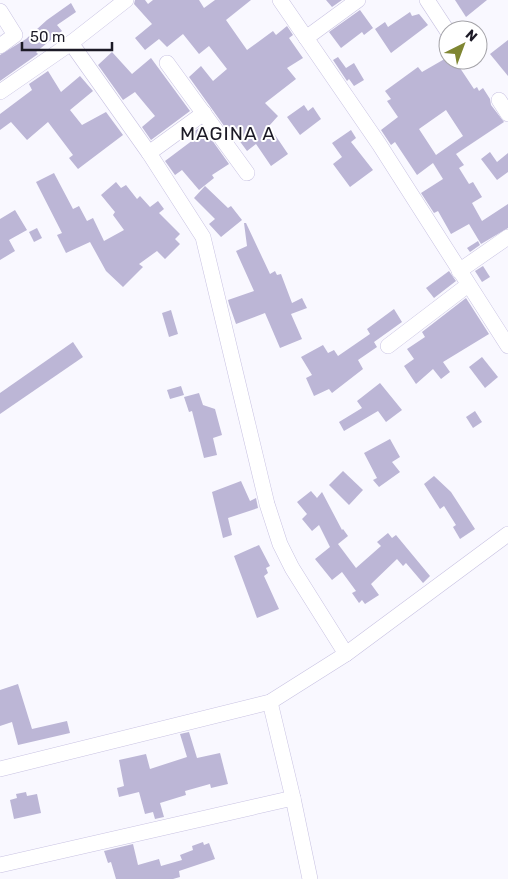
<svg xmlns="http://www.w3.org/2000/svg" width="508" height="879" font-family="Rubik,sans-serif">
<rect width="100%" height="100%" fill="#f9f8ff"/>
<!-- building -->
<g fill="#bcb6d6" fill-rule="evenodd">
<path d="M135 0H145L148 4 153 0H199L204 8 215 0H251L226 20 247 50 273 31 276 35 287 26 293 35 289 38 303 58 287 68 296 79 265 103 278 116 269 126 288 154 271 166 256 144 247 151 230 128 227 130 189 77 201 66 213 81 227 69 209 46 199 54 183 34 167 47 159 39 145 50 135 38 152 24 134 4Z"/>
<path d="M326 0H342L332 7Z"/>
<path d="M455 0H487L466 17Z"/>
<path d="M71 3 76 12 57 25 62 31 36 52 38 54 0 81V55L26 39 47 20Z"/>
<path d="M360 10 373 28 364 35 362 32 341 48 329 32Z"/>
<path d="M410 12 412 16 419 14 428 25 391 53 375 29 385 22 388 27Z"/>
<path d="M508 40V76L490 54Z"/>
<path d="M112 52 132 74 151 58 190 111 151 140 142 127 155 116 135 92 123 100 98 65Z"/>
<path d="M338 57 346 68 354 63 364 80 354 86 349 79 347 81 333 60Z"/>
<path d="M448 57V60H473L460 68 474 89 477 87 479 91 483 88 490 99 491 105 504 122 456 154 464 165 459 168 469 184 473 182 482 197 472 203 482 221 508 204V228L481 244 469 224 451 234 438 211 434 213 421 193 443 179 433 163 417 175 395 142 391 145 381 130 398 117 387 101 391 99 385 91 418 67 422 72ZM446 110 463 136 436 155 419 129Z"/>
<path d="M48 71 61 92 80 76 93 91 70 110 82 125 106 112 123 135 78 169 69 158 73 155 48 122 27 140 11 122 0 130V114L32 90 29 84Z"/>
<path d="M304 105 308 111 313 107 321 119 300 135 287 117Z"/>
<path d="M202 126 229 164 212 175 214 178 199 190 182 170 175 175 165 161 193 140 189 135Z"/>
<path d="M351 130 356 138 351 142 373 170 350 187 333 164 342 157 332 143Z"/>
<path d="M490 152 497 162 508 153V172L497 180 481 159Z"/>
<path d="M54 173 73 209 79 206 87 221 93 218 104 241 124 230 113 215 115 212 101 195 116 182 121 188 126 185 137 199 140 196 150 207 158 201 164 209 159 213 180 234 175 239 180 244 165 259 157 251 139 264 143 267 123 287 106 271 90 242 66 253 57 235 62 233 36 182Z"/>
<path d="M205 186 228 208 231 206 242 220 221 237 209 224 215 219 194 198Z"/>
<path d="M15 210 27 230 9 240 15 251 0 260V219Z"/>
<path d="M244 223H246L270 274 275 271 277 275 281 274 292 303 302 298 307 308 291 314 302 339 280 348 265 313 236 324 229 304 228 300 254 291 236 251 247 246Z"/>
<path d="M37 228 42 238 34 242 29 232Z"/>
<path d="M478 241 480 245 470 252 467 248Z"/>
<path d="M483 266 490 277 482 282 475 271Z"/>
<path d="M449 271 456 281 434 298 426 288Z"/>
<path d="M466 298 489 334 443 362 450 372 441 379 433 369 416 384 404 366 414 359 407 349 425 337 422 332Z"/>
<path d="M394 309 402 322 374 342 377 347 358 360 363 369 332 393 329 389 314 396 306 378 312 375 301 357 323 345 328 353 334 350 338 356 370 334 367 329Z"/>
<path d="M171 310 178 334 169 337 162 313Z"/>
<path d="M73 342 83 357 0 414V393Z"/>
<path d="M482 357 498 377 485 388 469 367Z"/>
<path d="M380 383 402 410 386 422 378 411 344 431 339 422 362 408 357 401Z"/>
<path d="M181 386 184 395 170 399 167 390Z"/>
<path d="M199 393 203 405 215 409 222 435 213 438 217 455 204 458 192 411 189 412 184 397Z"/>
<path d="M475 411 482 422 473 428 466 417Z"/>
<path d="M390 439 400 457 392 462 400 472 379 487 373 480 377 478 364 453Z"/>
<path d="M343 471 363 490 349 505 329 485Z"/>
<path d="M434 476 451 492 475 529 460 539 453 527 456 525 444 506 440 509 424 484Z"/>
<path d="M241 481 250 501 256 498 258 508 228 518 232 535 223 538 212 492Z"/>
<path d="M311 491 317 498 322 492 342 530 343 529 348 536 338 544 356 568 381 546 377 542 388 533 392 538 396 535 430 576 423 583 406 563 403 566 397 559 371 584 379 595 365 604 362 600 359 603 352 593 356 591 342 572 332 580 315 559 330 547 319 525 312 531 302 519 307 514 297 502Z"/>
<path d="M259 545 270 566 266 568 268 573 264 576 279 609 257 618 234 556Z"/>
<path d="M18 684 32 729 67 721 70 733 18 745 12 722 0 726V690Z"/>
<path d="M189 732 197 758 220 753 228 784 211 788 210 784 185 791 186 795 160 803 164 817 155 819 153 812 145 814 139 792 119 797 117 788 124 786 119 760 146 754 150 769 187 757 180 734Z"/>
<path d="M26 792 27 796 37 794 41 813 14 819 10 800 17 798 16 794Z"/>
<path d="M203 842 204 845 209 843 215 859 179 871 180 877 173 879H116L111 862 108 863 104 851 133 844 138 865 159 859 161 866 182 860 180 855 193 850 192 846Z"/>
</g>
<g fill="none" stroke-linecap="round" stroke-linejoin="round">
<defs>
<g id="minor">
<path d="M280 0 379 144 508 346"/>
<path d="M427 0 448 32"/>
<path d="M0 11 15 35 0 46"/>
<path d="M306 38 358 0"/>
<path d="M71 43 149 153 203 237 267 504 280 544 292 568 346 654"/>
<path d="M167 63 247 173"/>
<path d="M0 92 71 43 126 0"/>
<path d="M499 100 508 114"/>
<path d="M149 153 204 113"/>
<path d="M459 271 508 237"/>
<path d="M388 346 468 285"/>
<path d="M270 702 293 798 310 879"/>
<path d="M0 769 270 702 346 654 508 534"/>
<path d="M0 865 293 798"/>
</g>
</defs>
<!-- minor casing -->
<use href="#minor" stroke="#c8c2e2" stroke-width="16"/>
<!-- minor -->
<use href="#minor" stroke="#fff" stroke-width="15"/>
</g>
<g text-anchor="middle" stroke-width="4" stroke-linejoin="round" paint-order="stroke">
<!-- quarter labels -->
<g font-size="19" letter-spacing="1" fill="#1c1a26" stroke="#fff">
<text x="228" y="140">MAGINA A</text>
</g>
</g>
<!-- north arrow -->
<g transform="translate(463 45) rotate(42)"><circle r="24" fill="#ffffff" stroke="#a4a3a8"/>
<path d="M0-4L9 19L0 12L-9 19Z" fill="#7f8632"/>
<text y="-8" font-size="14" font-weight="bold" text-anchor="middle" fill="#1c1a26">N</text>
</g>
<!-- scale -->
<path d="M22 42v8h90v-8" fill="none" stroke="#1c1a26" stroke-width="2.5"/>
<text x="30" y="42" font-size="15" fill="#1c1a26" stroke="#ffffff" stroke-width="4" paint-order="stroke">50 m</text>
</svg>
